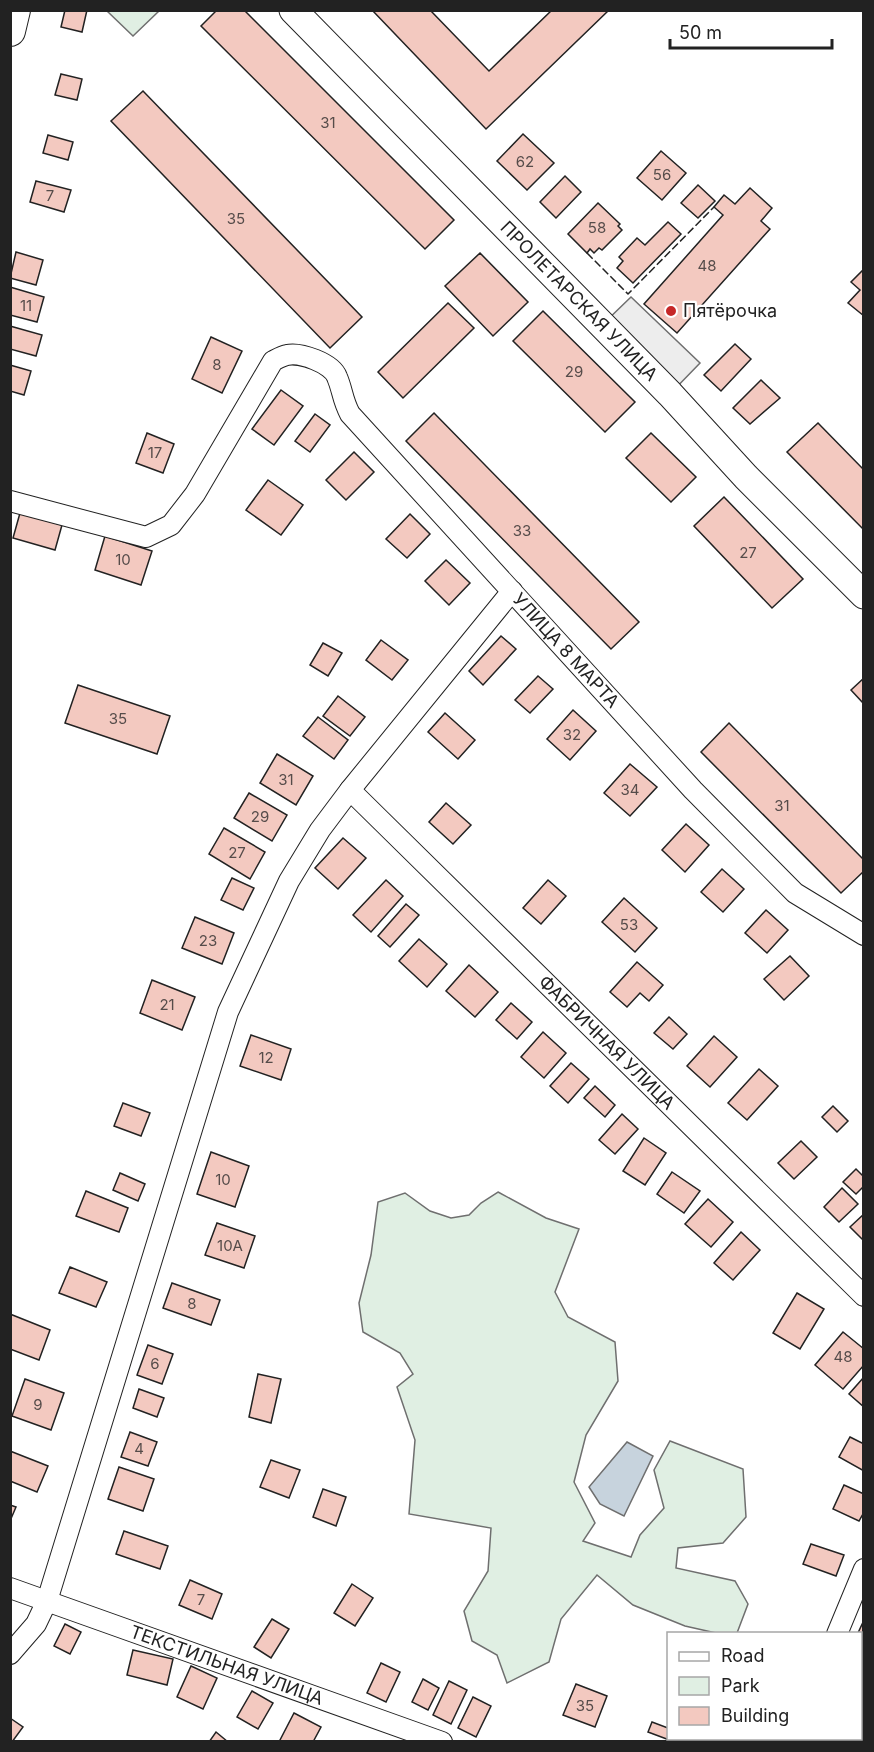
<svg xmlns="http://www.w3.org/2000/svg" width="874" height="1752" font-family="Inter,sans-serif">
<rect width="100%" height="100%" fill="#fff"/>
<!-- green -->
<g fill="#e0efe3" stroke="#6f6f6f" stroke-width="1.5">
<path d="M107 11H159L133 36Z"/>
<path d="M498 1192 546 1218 579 1229 555 1292 568 1317 615 1342 618 1381 586 1435 574 1482 595 1523 583 1541 631 1557 640 1535 664 1508 654 1470 670 1441 743 1469 746 1517 723 1543 678 1548 676 1568 735 1581 748 1604 737 1633H716L685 1626 633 1605 597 1575 561 1619 549 1662 507 1683 497 1655 472 1641 464 1611 488 1571 491 1528 409 1514 415 1440 397 1387 413 1374 400 1353 363 1332 359 1303 371 1255 378 1202 405 1193 430 1211 451 1218 469 1215 481 1203Z"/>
</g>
<!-- parking -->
<path fill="#ededed" stroke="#6f6f6f" stroke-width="1.5" d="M631 297 700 363 670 394 601 326Z"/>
<!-- water -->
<path fill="#c7d3dd" stroke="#6f6f6f" stroke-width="1.5" d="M627 1442 653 1456 624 1516 600 1504 589 1487Z"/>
<!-- building -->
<g fill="#f3c9c0" stroke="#222" stroke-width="1.5">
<path d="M65 10H87L82 32 61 27Z"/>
<path d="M217 10H244L454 220 425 249 201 26Z"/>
<path d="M372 10H430L489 71 552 10H609L486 129Z"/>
<path d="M61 74 82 79 77 100 55 95Z"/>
<path d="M143 91 362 317 330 348 111 121Z"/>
<path d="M523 134 554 163 527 190 497 161Z"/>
<path d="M48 135 73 142 68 160 43 153Z"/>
<path d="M661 151 686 173 662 200 637 178Z"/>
<path d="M565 176 581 192 556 218 540 202Z"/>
<path d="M36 181 71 190 64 212 30 202Z"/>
<path d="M698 185 715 201 698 218 681 203Z"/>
<path d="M750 188 772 208 761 221 770 229 677 333 644 304 723 215 714 207 724 195 735 204Z"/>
<path d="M598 203 620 224 618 226 622 230 602 250 599 248 594 253 590 249 587 253 568 234Z"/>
<path d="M668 222 681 234 633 283 617 268 623 261 619 257 637 238 645 245Z"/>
<path d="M16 252 43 260 36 285 10 278Z"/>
<path d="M480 253 528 302 493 336 445 286Z"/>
<path d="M862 271 864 272V316L848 303 860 290 851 282Z"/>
<path d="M10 287 44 297 37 322 10 315Z"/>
<path d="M448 303 474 328 403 398 378 372Z"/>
<path d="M543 311 635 402 605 432 513 341Z"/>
<path d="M10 326 42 335 36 356 10 349Z"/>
<path d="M211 337 242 351 222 393 192 379Z"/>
<path d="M735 344 751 359 721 391 704 375Z"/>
<path d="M10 365 31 371 24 395 10 391Z"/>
<path d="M761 380 780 398 750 424 733 408Z"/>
<path d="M281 390 303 406 274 445 252 429Z"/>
<path d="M434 413 639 622 611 649 406 441Z"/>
<path d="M315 414 330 425 310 452 295 441Z"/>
<path d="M818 423 864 470V530L787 452Z"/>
<path d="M147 433 174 444 163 473 136 463Z"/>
<path d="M651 433 696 477 671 502 626 458Z"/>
<path d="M354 452 374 472 346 500 326 480Z"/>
<path d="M268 480 303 505 281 535 246 510Z"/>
<path d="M724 497 803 579 772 608 694 526Z"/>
<path d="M20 513 62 525 55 550 13 538Z"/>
<path d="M410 514 430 534 407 558 386 539Z"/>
<path d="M105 536 152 551 141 585 95 570Z"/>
<path d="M446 560 470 583 449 605 425 581Z"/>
<path d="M501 636 516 649 483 685 469 671Z"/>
<path d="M381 640 408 660 392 680 366 660Z"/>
<path d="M323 643 342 653 328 676 310 665Z"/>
<path d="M538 676 553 689 530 713 515 700Z"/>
<path d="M864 678V704L851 690Z"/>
<path d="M78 685 170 716 157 754 65 723Z"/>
<path d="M338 696 365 717 350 736 323 716Z"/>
<path d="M573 710 596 731 570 760 547 739Z"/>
<path d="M445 713 475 740 458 759 428 732Z"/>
<path d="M318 717 348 740 334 759 303 736Z"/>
<path d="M729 723 864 860V871L841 893 701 752Z"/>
<path d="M277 754 313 776 296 805 260 783Z"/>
<path d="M630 764 657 787 630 816 604 793Z"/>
<path d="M249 793 287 815 272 841 234 818Z"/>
<path d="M446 803 471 825 453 844 429 822Z"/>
<path d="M686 824 709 845 685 872 662 850Z"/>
<path d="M224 828 265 852 250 879 209 854Z"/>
<path d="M343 838 366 858 338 889 315 868Z"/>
<path d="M722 869 744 889 723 912 701 892Z"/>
<path d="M232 878 254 888 243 910 221 900Z"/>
<path d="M386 880 403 896 371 932 353 915Z"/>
<path d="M548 880 566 896 541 924 523 908Z"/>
<path d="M624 898 657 928 635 952 602 922Z"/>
<path d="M406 904 419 915 390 947 378 936Z"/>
<path d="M766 910 788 930 767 953 745 933Z"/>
<path d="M195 917 234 933 222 964 182 948Z"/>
<path d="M419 939 447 964 427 987 399 961Z"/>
<path d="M790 956 809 976 784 1000 764 979Z"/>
<path d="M637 962 663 985 649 1001 640 993 627 1007 610 992Z"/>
<path d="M469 965 498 992 475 1017 446 991Z"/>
<path d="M152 980 195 997 182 1030 140 1013Z"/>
<path d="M511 1003 532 1022 517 1039 496 1020Z"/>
<path d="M669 1017 687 1034 673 1049 654 1033Z"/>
<path d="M543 1032 566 1053 544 1078 521 1057Z"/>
<path d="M251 1035 291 1049 281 1080 240 1066Z"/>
<path d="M714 1036 737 1057 710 1087 687 1066Z"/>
<path d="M571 1063 589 1079 568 1103 550 1086Z"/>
<path d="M759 1069 778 1086 747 1120 728 1103Z"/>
<path d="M595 1086 615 1105 605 1117 584 1098Z"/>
<path d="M123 1103 150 1113 141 1136 114 1126Z"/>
<path d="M833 1106 848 1121 837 1132 822 1117Z"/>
<path d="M622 1114 638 1129 615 1154 599 1140Z"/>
<path d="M644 1138 666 1153 645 1185 623 1171Z"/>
<path d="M801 1141 817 1157 794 1179 778 1163Z"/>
<path d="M211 1152 249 1166 235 1207 197 1194Z"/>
<path d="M856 1169 864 1177V1186L856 1194 843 1182Z"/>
<path d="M672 1172 700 1191 684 1213 657 1194Z"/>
<path d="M120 1173 145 1184 138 1201 113 1190Z"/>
<path d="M842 1188 858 1204 839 1222 824 1207Z"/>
<path d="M86 1191 128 1208 119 1232 76 1216Z"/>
<path d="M708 1199 733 1222 711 1247 685 1224Z"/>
<path d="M864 1214V1239L863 1240 850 1227Z"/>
<path d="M217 1223 255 1236 244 1268 205 1255Z"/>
<path d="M741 1232 760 1250 733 1280 714 1263Z"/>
<path d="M70 1267 107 1282 96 1307 59 1293Z"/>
<path d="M172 1283 220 1300 211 1325 163 1308Z"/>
<path d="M797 1293 824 1309 800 1349 773 1333Z"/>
<path d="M10 1314 50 1330 39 1360 10 1349Z"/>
<path d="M843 1332 864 1349V1365L843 1389 815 1365Z"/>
<path d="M148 1345 173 1354 162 1384 137 1375Z"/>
<path d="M258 1374 281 1379 271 1423 249 1417Z"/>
<path d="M864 1377V1407L849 1394Z"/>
<path d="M25 1379 64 1393 51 1430 12 1416Z"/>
<path d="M139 1389 164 1398 157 1417 133 1408Z"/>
<path d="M130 1432 157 1442 148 1466 121 1457Z"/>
<path d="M850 1437 864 1444V1471L839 1457Z"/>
<path d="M10 1451 48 1466 37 1492 10 1481Z"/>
<path d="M271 1460 300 1470 289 1498 260 1487Z"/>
<path d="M119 1467 154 1479 143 1511 108 1499Z"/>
<path d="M844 1485 864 1494V1512L859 1521 833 1509Z"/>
<path d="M323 1489 346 1497 336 1526 313 1517Z"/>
<path d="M10 1505 16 1507 10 1521Z"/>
<path d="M124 1531 168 1546 160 1569 116 1554Z"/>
<path d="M811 1544 844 1555 836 1576 803 1564Z"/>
<path d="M190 1580 222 1594 212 1619 179 1605Z"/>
<path d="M352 1584 373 1598 355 1626 334 1613Z"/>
<path d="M272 1619 289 1629 271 1658 254 1647Z"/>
<path d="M864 1620V1636L858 1633Z"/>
<path d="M65 1624 81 1632 70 1654 54 1646Z"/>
<path d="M133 1650 173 1659 167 1685 127 1675Z"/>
<path d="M860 1660 864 1661V1687L860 1685Z"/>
<path d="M381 1663 400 1672 386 1702 367 1693Z"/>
<path d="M191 1666 217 1678 203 1709 177 1697Z"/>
<path d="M423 1679 439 1688 428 1710 412 1702Z"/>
<path d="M449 1681 467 1690 451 1724 433 1715Z"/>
<path d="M576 1684 607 1696 595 1727 563 1715Z"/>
<path d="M252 1691 273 1703 258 1729 237 1717Z"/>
<path d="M473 1697 491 1706 476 1737 458 1728Z"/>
<path d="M294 1713 321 1727 313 1742H279Z"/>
<path d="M10 1718 23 1727 12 1742H10Z"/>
<path d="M652 1722 668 1728V1738H673L672 1741 648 1732Z"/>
<path d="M216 1732 228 1742H209Z"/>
<path d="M752 1738H771L779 1742H751Z"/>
</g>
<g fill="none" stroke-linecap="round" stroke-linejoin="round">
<defs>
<g id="street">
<path id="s1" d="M10 501 146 537 171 525 195 494 273 361C277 359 282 356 287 355 300 352 332 363 337 377 343 391 342 399 350 414L693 790 795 893 864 935"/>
<path id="s2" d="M350 790 864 1296"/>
<path id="s3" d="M10 1588 442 1742"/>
<path d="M837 1634 864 1569"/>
<path d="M10 1654 36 1624 47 1601 228 1012 289 881 320 830 350 790 512 591"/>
<path d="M801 1742 802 1738"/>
</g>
<g id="secondary">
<path id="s4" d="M293 10 670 394 746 477 864 595"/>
</g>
<path id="primary" d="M10 31 15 10"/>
</defs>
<!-- street casing -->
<use href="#street" stroke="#222" stroke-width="22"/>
<!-- secondary casing -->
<use href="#secondary" stroke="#222" stroke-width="29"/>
<!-- primary casing -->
<use href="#primary" stroke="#222" stroke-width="32"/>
<!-- street -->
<use href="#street" stroke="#fff" stroke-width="20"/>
<!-- secondary -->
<use href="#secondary" stroke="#fff" stroke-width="27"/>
<!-- primary -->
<use href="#primary" stroke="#fff" stroke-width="30"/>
<!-- fence -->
<path stroke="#222" stroke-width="1.5" stroke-dasharray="8 3" stroke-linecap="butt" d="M587 253 628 294 714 207"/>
</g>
<!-- markers -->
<circle fill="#c62828" stroke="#fff" stroke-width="2" cx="671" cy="311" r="6"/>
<g text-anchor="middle" stroke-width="4.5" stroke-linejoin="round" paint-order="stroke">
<!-- number labels -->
<g font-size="15" fill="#564c4a">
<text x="328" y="128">31</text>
<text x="525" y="167">62</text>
<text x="662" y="180">56</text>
<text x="50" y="201">7</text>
<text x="236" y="224">35</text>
<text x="597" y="233">58</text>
<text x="707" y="271">48</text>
<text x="26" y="311">11</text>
<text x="217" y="370">8</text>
<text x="574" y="377">29</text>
<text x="155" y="458">17</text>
<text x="522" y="536">33</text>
<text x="748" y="558">27</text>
<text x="123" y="565">10</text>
<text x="118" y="724">35</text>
<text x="572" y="740">32</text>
<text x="286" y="785">31</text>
<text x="630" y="795">34</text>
<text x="782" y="811">31</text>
<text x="260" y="822">29</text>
<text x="237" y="858">27</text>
<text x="629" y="930">53</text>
<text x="208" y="946">23</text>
<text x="167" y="1010">21</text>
<text x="266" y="1063">12</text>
<text x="223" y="1185">10</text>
<text x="230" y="1251">10А</text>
<text x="192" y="1309">8</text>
<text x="843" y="1362">48</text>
<text x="155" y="1369">6</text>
<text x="38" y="1410">9</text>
<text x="139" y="1454">4</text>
<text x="201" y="1605">7</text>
<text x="585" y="1711">35</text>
</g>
<!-- street labels -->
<g font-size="18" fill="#222" stroke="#fff">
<text dy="6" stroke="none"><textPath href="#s4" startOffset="408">ПРОЛЕТАРСКАЯ УЛИЦА</textPath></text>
<text dy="6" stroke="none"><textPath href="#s1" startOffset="794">УЛИЦА 8 МАРТА</textPath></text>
<text dy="6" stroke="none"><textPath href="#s2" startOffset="360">ФАБРИЧНАЯ УЛИЦА</textPath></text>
<text dy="6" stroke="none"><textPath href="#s3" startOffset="230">ТЕКСТИЛЬНАЯ УЛИЦА</textPath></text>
</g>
<!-- poi labels -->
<g font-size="18" fill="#222" stroke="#fff" text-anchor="start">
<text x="683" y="317">Пятёрочка</text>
</g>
</g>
<!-- border -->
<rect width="874" height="1752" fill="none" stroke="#222222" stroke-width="24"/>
<!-- legend -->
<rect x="667" y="1632" width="195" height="108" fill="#ffffff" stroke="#a7a7a7" stroke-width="1.5"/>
<rect x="679" y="1652" width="30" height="9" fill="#ffffff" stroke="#a7a7a7" stroke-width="1.5"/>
<text x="721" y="1662" font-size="18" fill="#222222">Road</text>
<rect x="679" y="1677" width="30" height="18" fill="#e0efe3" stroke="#a7a7a7" stroke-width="1.5"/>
<text x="721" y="1692" font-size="18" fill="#222222">Park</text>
<rect x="679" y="1707" width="30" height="18" fill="#f3c9c0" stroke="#a7a7a7" stroke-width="1.5"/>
<text x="721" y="1722" font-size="18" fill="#222222">Building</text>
<!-- scale -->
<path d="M670 39v9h162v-9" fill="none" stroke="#222222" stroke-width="3"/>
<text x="679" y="39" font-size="18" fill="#222222" stroke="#ffffff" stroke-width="4.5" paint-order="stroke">50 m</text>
</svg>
